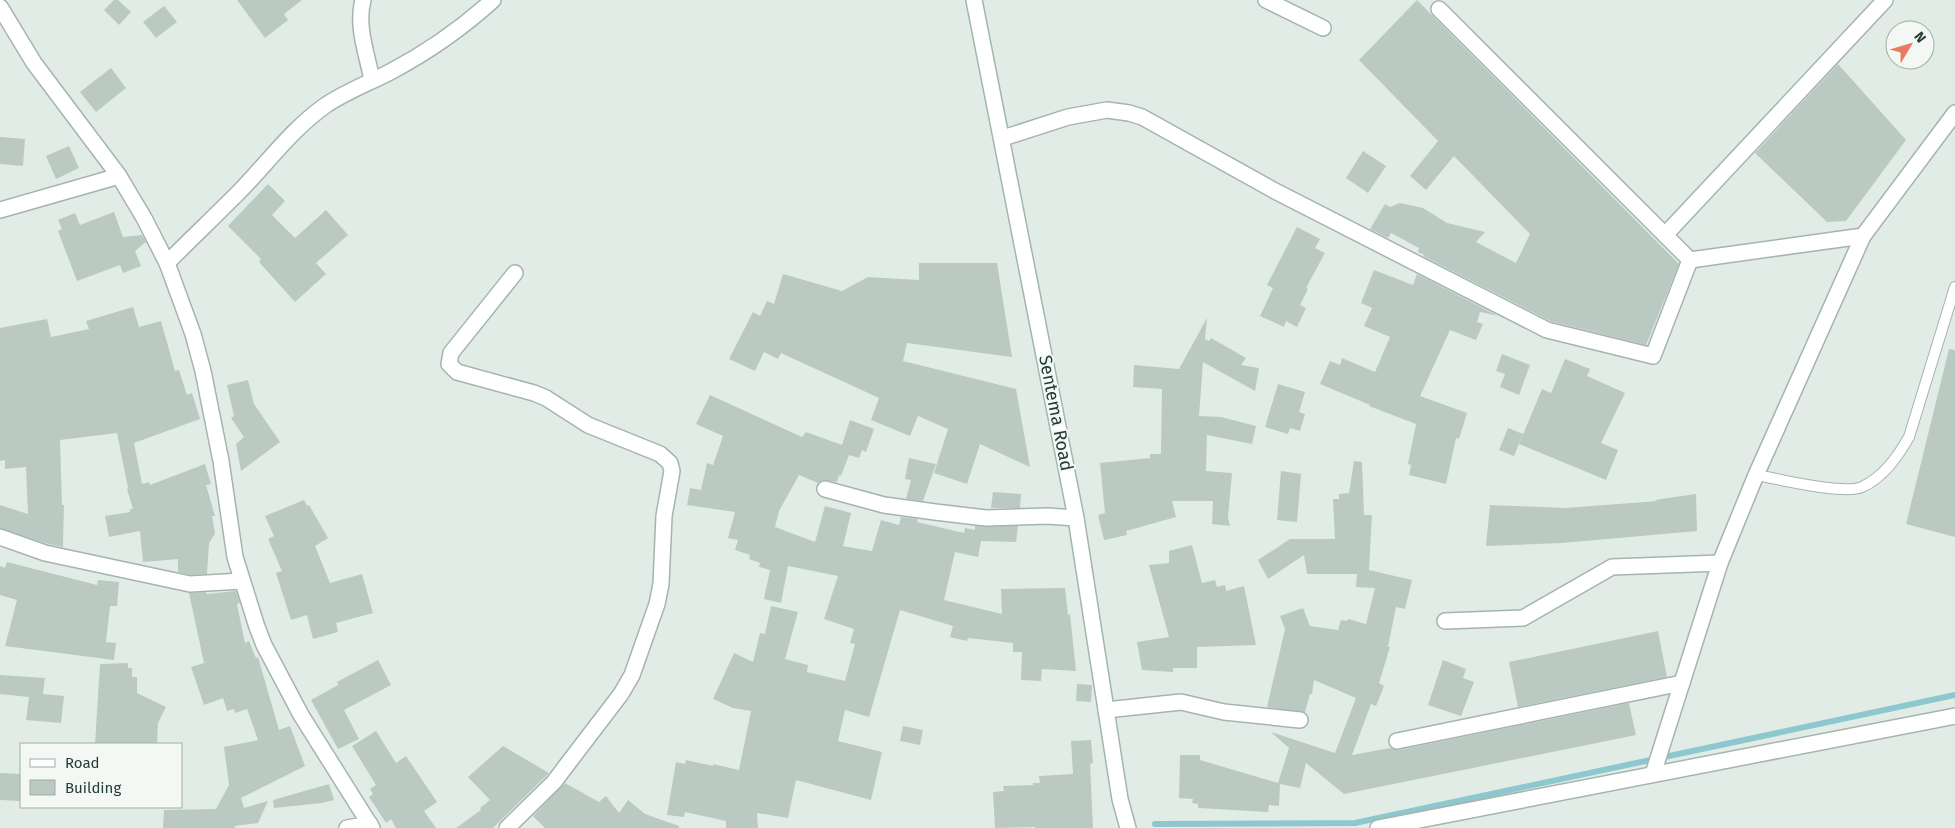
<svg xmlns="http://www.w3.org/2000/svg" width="1955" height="828" font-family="'Fira Sans',sans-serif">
<rect width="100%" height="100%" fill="#e2ece7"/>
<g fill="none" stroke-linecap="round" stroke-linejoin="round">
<!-- stream -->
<path stroke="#8dc8ce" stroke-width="6" d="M1155 824 1355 823 1955 695"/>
</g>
<!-- building -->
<g fill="#bbc9c3">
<path d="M114 0H118L131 12 119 25 104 10Z"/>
<path d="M237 0H302L284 14 288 20 265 38Z"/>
<path d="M1417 0 1679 264 1646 345 1550 321 1423 256 1424 255 1418 252 1419 248 1391 233 1388 238 1370 229 1385 204 1390 207 1400 203 1423 208 1447 223 1485 232 1476 242 1516 263 1530 234 1454 156 1426 190 1410 176 1438 141 1359 60Z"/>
<path d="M164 6 177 22 156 38 143 22Z"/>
<path d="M1838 64 1906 140 1846 221 1827 222 1755 153Z"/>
<path d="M111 68 126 88 96 112 80 92Z"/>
<path d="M0 137 25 139 23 166 0 164Z"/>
<path d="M69 146 79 168 56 179 46 156Z"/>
<path d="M1363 151 1386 166 1368 193 1346 178Z"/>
<path d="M268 184 285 201 272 215 295 238 326 210 348 235 316 263 326 274 295 302 259 262 261 259 228 226Z"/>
<path d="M114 212 123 237 142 235 146 242 135 251 141 266 123 273 120 265 77 281 58 231 62 229 58 220 75 213 80 225Z"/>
<path d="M1297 227 1320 239 1315 248 1325 253 1306 288 1308 289 1300 305 1306 308 1297 327 1286 321 1284 327 1260 316 1273 288 1267 285Z"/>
<path d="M919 263H997L1012 357 907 343 903 361 1016 389 1030 467 980 444 967 484 934 473 948 429 918 416 910 436 871 420 879 398 781 353 778 359 764 352 755 371 729 359 753 312 760 316 767 301 774 304 783 274 842 291 868 277 919 280Z"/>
<path d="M1374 270 1413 285 1417 274 1498 316 1480 312 1477 322 1483 324 1476 340 1450 330 1420 396 1467 413 1459 439 1456 438 1446 484 1409 475 1411 465 1408 464 1416 424 1369 406 1370 405 1320 384 1330 361 1340 365 1342 358 1375 372 1390 337 1364 326 1372 308 1361 303Z"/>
<path d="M133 307 139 327 161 321 175 371 179 370 187 395 192 393 200 419 134 443 142 484 149 482 150 485 205 464 211 484 206 485 215 516H212L215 534 209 543 207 574 191 575 178 572V559L143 562 140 531 109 537 105 516 130 512V509H133L127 489 128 488 117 433 60 440 62 505H64L63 547 48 544 0 528V505L28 514 26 467 5 469V460L0 461V328L47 319 51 337 89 329 86 321Z"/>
<path d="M1207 318 1205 339 1209 341 1211 338 1246 358 1241 365 1259 368 1255 391 1203 362 1199 416 1221 417 1256 426 1252 444 1207 435 1206 471 1232 473 1228 518 1230 526 1212 524 1213 501H1172L1176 517 1126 531 1127 535 1104 540 1098 515 1105 513 1100 463 1150 458V454H1161L1162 389 1133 387 1134 365 1179 369Z"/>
<path d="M1949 349 1955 350V537L1906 524Z"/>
<path d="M1502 354 1530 365 1519 395 1500 387 1505 374 1496 371Z"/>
<path d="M1565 359 1590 369 1587 376 1625 393 1601 443 1618 450 1606 480 1519 444 1542 389 1551 393Z"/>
<path d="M248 380 254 404 280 442 241 471 236 444 244 437 231 418 234 416 227 385Z"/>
<path d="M1278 384 1305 392 1299 412 1305 414 1300 431 1290 428 1288 434 1265 427Z"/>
<path d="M710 395 802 437 806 432 842 445 850 420 874 429 866 452 862 450 859 458 849 455 841 476 839 475 837 482 823 480 818 483 799 475 779 511 775 527 815 542 825 506 851 513 843 546 872 551 881 520 899 525 901 517 918 519 917 522 964 533 965 528 975 530V526H1018L1016 542 981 541 978 557 955 552 944 600 1002 614 1001 589 1065 588 1068 615 1070 614 1076 671 1042 669 1041 681 1021 680 1022 652H1013V643L968 638 967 641 950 637 953 626 900 610 869 717 845 710 838 741 882 752 871 800 796 780 788 818 757 813 758 828H726V821L685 812 684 817 667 815 676 762 685 764 686 760 713 766V764L739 770 751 711 733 708 713 699 734 653 753 662 760 633 765 634 771 606 798 612 785 659 808 665 807 672 845 681 855 644 850 643 854 629 824 619 838 576 788 566 781 603 764 599 770 570 759 567 760 563 749 559 750 555 735 550 738 540 728 538 735 512 687 505 690 488 701 490 707 463 713 465 723 436 696 424Z"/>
<path d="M1508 428 1523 434 1514 456 1499 450Z"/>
<path d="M909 458 936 464 923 501 906 499 911 480 905 479Z"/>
<path d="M1354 461 1362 462 1364 515H1372L1369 570 1412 580 1405 609 1396 607 1388 647H1390L1379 683 1384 686 1376 706 1371 704 1352 755 1390 748 1399 750 1629 703 1636 735 1344 794 1306 763 1300 788 1280 784 1279 806 1269 805 1268 812 1198 808V804L1192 803 1193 799 1179 798 1180 755H1200V760L1278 783 1289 748 1271 732 1335 753 1356 698 1314 680 1312 694H1310L1305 712 1267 707 1285 629 1280 616 1303 608 1310 626 1338 630 1341 620 1347 621 1348 619 1366 624 1375 588 1356 587 1357 574H1307L1304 555 1268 579 1258 560 1290 539H1335L1333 499H1339V494L1349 493Z"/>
<path d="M1281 471 1301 474 1297 522 1277 520Z"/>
<path d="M993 492 1021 494 1020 508H991Z"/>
<path d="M1696 494 1697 531 1562 543 1486 546 1490 505 1565 508 1658 501 1654 500Z"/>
<path d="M304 500 307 506 309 505 328 538 315 546 330 583 362 574 373 613 336 623 338 632 313 639 307 615 291 620 276 573 282 571 268 539 274 536 265 516Z"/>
<path d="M1192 545 1202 583 1215 580 1217 587 1225 585 1226 591 1244 586 1256 645 1197 647V668H1173V672L1142 670 1137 642 1169 637 1149 565 1169 563V551Z"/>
<path d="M7 562 97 585 98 580 119 582 117 606H110L106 642 116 643 114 660 5 646 17 600 0 595V566L5 568Z"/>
<path d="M236 591 240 603 237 604 245 643 249 641 256 658 258 657 279 730 290 726 305 766 241 798 244 808 268 801 258 823 235 826V828H163L164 810 216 809 229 785 224 747 258 740 247 709 235 713 234 709 227 711 223 698 204 705 191 667 204 663 189 593 206 592V594Z"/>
<path d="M1658 631 1667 677 1518 707 1509 662Z"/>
<path d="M378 660 391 685 344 710 359 739 338 749 311 700 338 685 337 682Z"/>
<path d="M1443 660 1466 669 1463 678 1474 682 1461 716 1428 705Z"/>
<path d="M128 663V668H132V677H137V693L166 707 158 723 157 744H95L100 664Z"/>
<path d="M0 675 45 678 43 694 64 696 61 723 26 720 29 697 0 694Z"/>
<path d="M1077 684 1092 685 1091 702 1076 701Z"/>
<path d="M903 726 923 730 920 745 900 741Z"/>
<path d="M376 731 396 763 406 756 437 802 424 811 436 828H396L391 819 386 823 369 797 373 794 370 789 376 785 352 746Z"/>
<path d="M1091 740 1093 763 1090 764 1093 828H1035V827L995 828 993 792 1004 791 1003 786 1033 785V783H1040L1039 776 1073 774 1071 741Z"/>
<path d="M503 746 549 773 493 828H456L481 810 480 808 490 800 468 777Z"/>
<path d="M0 773 21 774 20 801 0 800Z"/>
<path d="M565 783 599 802 606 796 619 813 628 800 645 814 679 826V828H545L533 816Z"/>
<path d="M329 784 334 800 322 803 274 808 273 800Z"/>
</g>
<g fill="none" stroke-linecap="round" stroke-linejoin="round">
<defs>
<path id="service" d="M1756 475C1780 479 1843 495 1862 487 1884 477 1898 456 1909 437L1955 287"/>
<g id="minor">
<path d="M363 0C356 26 367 54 372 80"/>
<path d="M1266 0 1323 28"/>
<path d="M1439 9 1690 260"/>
<path d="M1003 138 1068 117 1107 110 1129 113 1142 117 1275 191 1547 330 1653 356 1690 260"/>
<path d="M0 210 119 176"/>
<path d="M1665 235 1885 0"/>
<path d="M1690 260 1863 236"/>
<path d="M167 263C191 239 216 215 240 191 269 161 292 129 326 105 347 91 369 83 390 72 428 52 461 29 493 0"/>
<path d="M825 489 884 505 935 512 986 518 1047 516 1076 518"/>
<path d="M0 537 45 553 190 584 242 581"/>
<path d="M1445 621 1523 618 1612 567 1720 563"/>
<path d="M1106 710 1181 702 1224 712 1300 720"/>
<path d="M1397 741 1682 683"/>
<path d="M1653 774 1720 563 1756 475 1863 236 1955 113"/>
<path d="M507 828 554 782 566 766 621 694 632 675 657 604 661 584 664 516 672 471 670 463 660 454 588 425 546 398 534 393 457 372 449 364 451 353 515 273"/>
<path d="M1378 828 1955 716"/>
</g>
<g id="tertiary">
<path d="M0 7 34 63 119 176 144 218 167 263 193 334 203 371 221 461 235 557 257 627 264 645 301 715 372 828"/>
<path d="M347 828 370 824"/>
</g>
<path id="secondary" d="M974 0 1076 518 1120 799 1128 828"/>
</defs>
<!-- service casing -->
<use href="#service" stroke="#a5b4ae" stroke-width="12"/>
<!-- minor casing -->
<use href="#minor" stroke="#a5b4ae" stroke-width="18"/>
<!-- tertiary casing -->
<use href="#tertiary" stroke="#a5b4ae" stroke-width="18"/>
<!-- secondary casing -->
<use href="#secondary" stroke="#a1b7ae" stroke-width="18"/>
<!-- service -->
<use href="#service" stroke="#fff" stroke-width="10"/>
<!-- minor -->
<use href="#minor" stroke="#fff" stroke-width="15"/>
<!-- tertiary -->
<use href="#tertiary" stroke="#fff" stroke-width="15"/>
<!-- secondary -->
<use href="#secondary" stroke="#fff" stroke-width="15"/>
</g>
<g text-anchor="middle" stroke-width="4" stroke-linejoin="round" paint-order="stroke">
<!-- street labels -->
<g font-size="18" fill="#233c34" stroke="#f3f8f5">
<text transform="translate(1056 413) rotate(79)" y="6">Sentema Road</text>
</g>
</g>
<!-- legend -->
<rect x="20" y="743" width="162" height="65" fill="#f3f8f5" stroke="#a0ada8"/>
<rect x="30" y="759" width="25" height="8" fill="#ffffff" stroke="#a0ada8"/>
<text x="65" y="768" font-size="15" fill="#233c34">Road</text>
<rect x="30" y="780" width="25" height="15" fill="#bbc9c3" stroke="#a0ada8"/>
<text x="65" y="793" font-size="15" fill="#233c34">Building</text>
<!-- north arrow -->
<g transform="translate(1910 45) rotate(52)"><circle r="24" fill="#f3f8f5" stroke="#a0ada8"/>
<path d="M0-4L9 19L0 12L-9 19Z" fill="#ec7a60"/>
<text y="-8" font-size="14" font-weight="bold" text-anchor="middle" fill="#233c34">N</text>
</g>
</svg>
